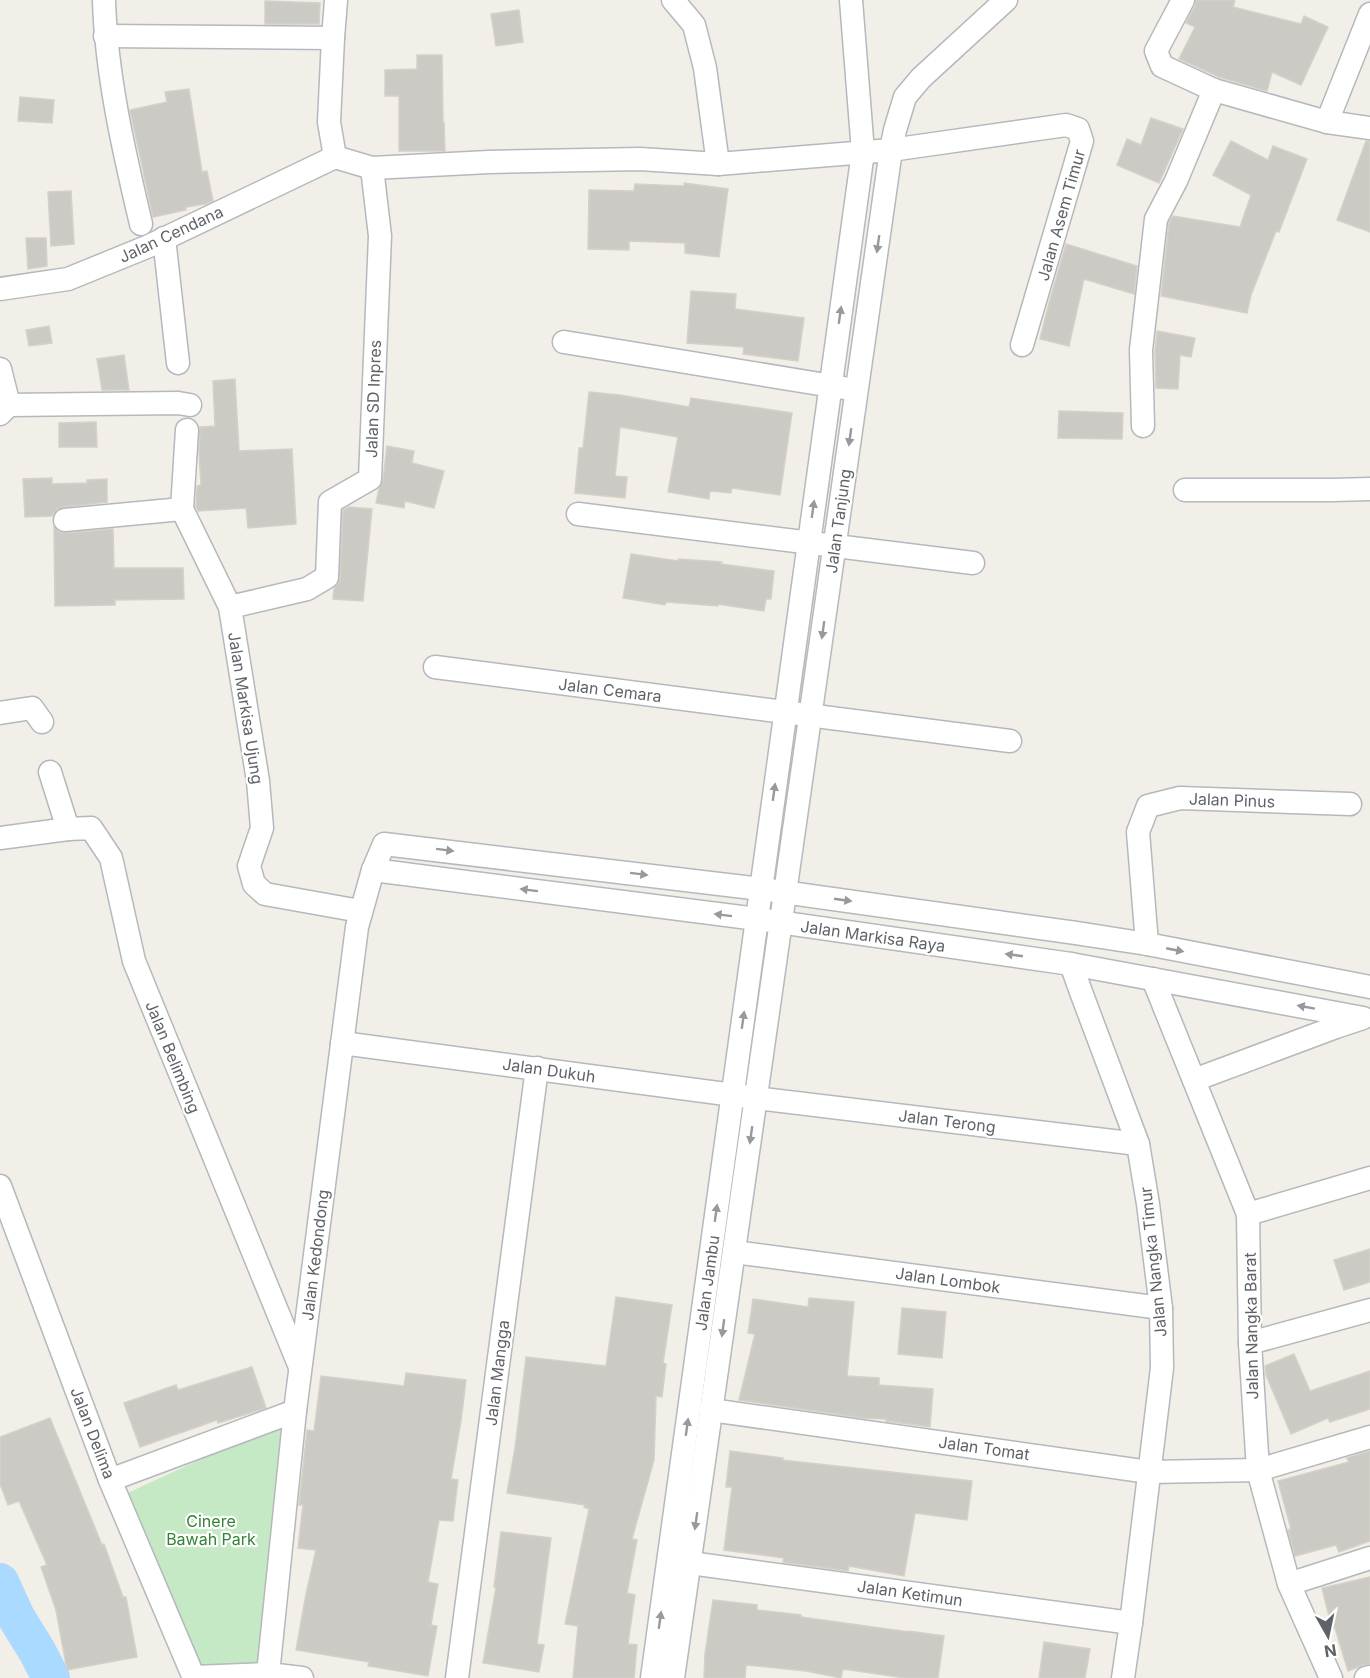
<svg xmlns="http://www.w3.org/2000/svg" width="1370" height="1678" font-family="Inter,sans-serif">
<rect width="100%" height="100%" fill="#f1efe8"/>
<!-- green -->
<path fill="#c5e8c5" d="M290 1418 266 1669 194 1677 121 1496Z"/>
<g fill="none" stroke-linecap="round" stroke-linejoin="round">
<!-- river -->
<path stroke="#aadaff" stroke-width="38" d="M0 1582 16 1617 37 1651 51 1678"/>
</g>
<!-- building -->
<g fill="#cccac5" stroke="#d6d1c6" stroke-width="1.5">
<path d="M1196 0H1235L1233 7 1301 24 1304 16 1328 27 1301 85 1272 72 1267 91 1219 77 1179 59 1195 27 1186 23 1195 6Z"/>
<path d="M265 1 320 3 319 24H265Z"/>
<path d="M519 10 523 42 496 46 491 14Z"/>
<path d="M417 55H442L443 122H444L445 151H399V96H385V70L417 69Z"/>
<path d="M189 89 202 172 207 171 213 201 205 204 186 207V210L153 217 130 110 167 102 165 92Z"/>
<path d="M20 97 54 100 52 123 18 121Z"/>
<path d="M1151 118 1183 129 1159 183 1117 165 1127 139 1141 145Z"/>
<path d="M1231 141 1268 160 1273 146 1307 159 1279 232 1276 231 1251 295 1247 313 1161 296 1169 223 1173 216 1240 227 1251 195 1213 175Z"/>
<path d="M1366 141H1370V232L1337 220Z"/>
<path d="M684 183 728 189 719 257 685 253V243L629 241V250L588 249 589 190 634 191 635 184 684 186Z"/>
<path d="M71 191 74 244 51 246 48 192Z"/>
<path d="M26 238H46L47 266 28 269Z"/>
<path d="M1066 244 1137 266 1134 294 1084 279 1069 346 1040 339 1049 303Z"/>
<path d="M691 291 736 294 735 309 804 318 798 361 743 354 744 347 687 343Z"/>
<path d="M49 326 52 343 29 346 26 330Z"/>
<path d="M1157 331 1195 338 1191 357 1180 355 1178 389 1156 388 1155 351Z"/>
<path d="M124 355 129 390H102L97 359Z"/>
<path d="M235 379 239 451 292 449 296 524 248 528 246 508 198 511 196 506 197 486 201 485 199 452 200 427 215 426 213 381Z"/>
<path d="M589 392 620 395 689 407 691 398 792 413 780 495 732 488 731 493 710 491 709 499 668 492 678 437 620 427 615 476 627 477 625 498 575 493 579 448H583Z"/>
<path d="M1059 411 1123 413 1122 439 1058 438Z"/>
<path d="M96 422 97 447H59V423Z"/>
<path d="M387 446 414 451 412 463 444 471 434 508 405 501 404 508 376 503 379 489 383 480Z"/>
<path d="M52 478V484L87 483V480L107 479V502L63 507 57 509 52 516 25 517 23 479Z"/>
<path d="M349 507 372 509 363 601 333 599 334 589 339 583 340 578 343 510Z"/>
<path d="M54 527 59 532 66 533 113 529 114 568H183L184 599 115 600V605L55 606Z"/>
<path d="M631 554 678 561V559L722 562 721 564 774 571 771 599H766L764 611 718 604V606L666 602 665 605 623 598Z"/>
<path d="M1370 1249V1282L1344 1290 1334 1260Z"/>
<path d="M616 1297 672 1305 663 1363 666 1364 662 1397 656 1396 654 1460 632 1539 637 1540 627 1593 635 1595 628 1644 637 1645 634 1678H573L578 1626 565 1624 589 1509 584 1507 585 1505 507 1493 515 1448 526 1357 606 1366Z"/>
<path d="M809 1298 854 1302 847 1376 879 1378V1385L933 1389 930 1427 886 1421V1419L863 1418 739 1400 755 1334 748 1333 753 1299 808 1307Z"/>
<path d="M902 1308 946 1312 942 1358 898 1354Z"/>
<path d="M1294 1354 1310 1391 1370 1371V1409L1330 1422 1328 1418 1291 1434 1266 1375 1265 1366Z"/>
<path d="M252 1367 266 1408 218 1423 217 1420 140 1447 124 1403 176 1385 178 1390Z"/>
<path d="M406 1373 466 1380 461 1421 451 1479 458 1480 453 1521 439 1520 428 1582 438 1584 431 1625 437 1626 428 1676 368 1666 369 1662 296 1650 306 1594 316 1550 298 1548 303 1505H299L307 1430 314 1431 321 1376 404 1386Z"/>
<path d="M50 1418 102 1545 104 1544 123 1597H126L137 1657 67 1670 56 1610 41 1567 47 1565 19 1501 8 1505 0 1484V1437Z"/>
<path d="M730 1451 783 1458 782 1460 972 1481 967 1520 915 1513 904 1576 849 1566 848 1571 783 1562 784 1558 724 1550 732 1487H726Z"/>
<path d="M1370 1451V1541L1339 1552 1336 1545 1295 1556 1288 1530 1291 1529 1278 1481 1349 1462 1347 1458Z"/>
<path d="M501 1532 551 1538 537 1644 544 1645 539 1672 483 1663 496 1587H494Z"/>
<path d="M1370 1577V1664L1363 1665 1348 1671 1335 1628 1332 1629 1322 1588Z"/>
<path d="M713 1600 757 1605V1610L801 1615V1617L909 1632V1631L944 1636 938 1678H905L843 1669 841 1678 806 1671 746 1665 745 1678H704L705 1654Z"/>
<path d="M1044 1642 1090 1649 1085 1678H1039Z"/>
</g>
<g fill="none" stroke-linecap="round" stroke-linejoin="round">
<defs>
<g id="minor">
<path d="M104 0C106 74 124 152 141 224"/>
<path d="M673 0 694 25 705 68 718 164"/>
<path d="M1183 0 1156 51 1162 66 1214 90 1327 122 1370 128"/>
<path d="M105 36 333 38"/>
<path d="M1327 122 1370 14"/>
<path d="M335 157 372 168 489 162 640 159 718 164 891 150 1066 125 1078 129 1082 141 1022 345"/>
<path d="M335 157 329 122 333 38 336 0"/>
<path d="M164 238 178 363"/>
<path d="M0 289 68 279 149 246 335 157"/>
<path d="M564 342 844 388"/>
<path d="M0 369 9 405 0 414"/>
<path d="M9 405 178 403 190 405"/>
<path d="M1143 426 1141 350 1156 219 1176 181 1214 90"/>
<path d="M187 430 182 509 230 607 258 781 262 828 249 866 254 884 265 894 360 911"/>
<path d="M1185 490H1333L1370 489"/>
<path d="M578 514 973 563"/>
<path d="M65 520 182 509"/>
<path d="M230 607 307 589 327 577 330 502 370 479 380 236 372 168"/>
<path d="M435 667 1010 741"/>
<path d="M0 713 32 708 42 722"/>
<path d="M50 772 68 829"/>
<path d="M0 838 68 829 91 828 111 858 134 961 300 1367"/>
<path d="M373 870 757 919 1071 964 1363 1018"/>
<path d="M1147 944 1138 832 1148 806 1180 798 1350 804"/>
<path d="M1071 964 1081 992 1138 1144 1148 1204 1161 1308 1162 1368 1131 1623 1123 1678"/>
<path d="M1153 979 1248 1214 1250 1343 1258 1470 1289 1584 1331 1678"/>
<path d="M342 1043 756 1098 1138 1144"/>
<path d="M1194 1080 1336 1027 1360 1019"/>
<path d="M0 1186 110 1480 194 1678"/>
<path d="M1248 1214 1370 1178"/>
<path d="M734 1252 1161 1308"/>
<path d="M1250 1343 1370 1310"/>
<path d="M711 1410 1149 1472 1258 1470 1370 1437"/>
<path d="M110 1480 295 1411"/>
<path d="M690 1563 1131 1623"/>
<path d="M1289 1584 1370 1558"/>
<path d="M268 1674 295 1411 357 927 373 870 384 844 761 889 1076 933 1147 944 1370 987"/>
<path d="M194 1677 268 1674 302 1678"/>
<path d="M457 1678 537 1068"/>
<path d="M652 1678 863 152 851 0"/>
<path d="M673 1678 891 150 895 130 905 97 921 78 1006 0"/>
<path d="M1366 1678 1370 1677"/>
</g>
</defs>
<!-- minor casing -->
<use href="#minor" stroke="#b5b8bc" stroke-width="25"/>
<!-- minor -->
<use href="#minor" stroke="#fff" stroke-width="22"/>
</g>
<!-- one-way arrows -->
<defs><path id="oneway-solid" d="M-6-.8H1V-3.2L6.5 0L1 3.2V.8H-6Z" transform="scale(1.5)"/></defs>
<g fill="#979a9d">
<use href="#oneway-solid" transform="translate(878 244) rotate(98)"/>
<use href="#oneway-solid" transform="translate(840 315) rotate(-82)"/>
<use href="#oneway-solid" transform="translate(850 437) rotate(98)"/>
<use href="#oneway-solid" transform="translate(813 509) rotate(-82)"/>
<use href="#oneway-solid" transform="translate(823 630) rotate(98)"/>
<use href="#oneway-solid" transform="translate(774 792) rotate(-82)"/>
<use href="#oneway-solid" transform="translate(445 850) rotate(7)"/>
<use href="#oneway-solid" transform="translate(639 874) rotate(7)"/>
<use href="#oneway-solid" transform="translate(529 890) rotate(-173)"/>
<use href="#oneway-solid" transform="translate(843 900) rotate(8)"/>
<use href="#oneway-solid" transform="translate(723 915) rotate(-173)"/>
<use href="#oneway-solid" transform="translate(1175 950) rotate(11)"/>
<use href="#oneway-solid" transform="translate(1014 955) rotate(-172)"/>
<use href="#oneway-solid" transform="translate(1306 1007) rotate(-170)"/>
<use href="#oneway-solid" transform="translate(743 1020) rotate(-82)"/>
<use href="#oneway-solid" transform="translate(751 1135) rotate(98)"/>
<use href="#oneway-solid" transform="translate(716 1213) rotate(-82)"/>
<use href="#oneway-solid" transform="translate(723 1328) rotate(98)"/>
<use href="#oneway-solid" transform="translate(687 1427) rotate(-82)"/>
<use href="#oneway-solid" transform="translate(696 1521) rotate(98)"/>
<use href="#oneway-solid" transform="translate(660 1620) rotate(-82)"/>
</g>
<g text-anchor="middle" stroke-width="4.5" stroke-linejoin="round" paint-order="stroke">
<!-- street labels -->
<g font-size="16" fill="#5f6368" stroke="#fff">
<text transform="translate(1061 215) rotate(-74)" y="6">Jalan Asem Timur</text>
<text transform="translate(171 234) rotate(-25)" y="6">Jalan Cendana</text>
<text transform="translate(373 399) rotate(-88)" y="6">Jalan SD Inpres</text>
<text transform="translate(838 521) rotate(-82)" y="6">Jalan Tanjung</text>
<text transform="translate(610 690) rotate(7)" y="6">Jalan Cemara</text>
<text transform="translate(246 708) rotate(81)" y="6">Jalan Markisa Ujung</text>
<text transform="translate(1232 800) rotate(2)" y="6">Jalan Pinus</text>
<text transform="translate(873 936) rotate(8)" y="6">Jalan Markisa Raya</text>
<text transform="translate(173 1057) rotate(68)" y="6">Jalan Belimbing</text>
<text transform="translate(549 1070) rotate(8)" y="6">Jalan Dukuh</text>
<text transform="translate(947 1121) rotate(7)" y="6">Jalan Terong</text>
<text transform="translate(315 1255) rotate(-83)" y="6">Jalan Kedondong</text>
<text transform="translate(1153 1262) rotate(-96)" y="6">Jalan Nangka Timur</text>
<text transform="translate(948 1280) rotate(8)" y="6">Jalan Lombok</text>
<text transform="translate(707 1283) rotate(-82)" y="6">Jalan Jambu</text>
<text transform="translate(1251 1326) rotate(-91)" y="6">Jalan Nangka Barat</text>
<text transform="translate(497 1373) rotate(-83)" y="6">Jalan Mangga</text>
<text transform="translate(93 1433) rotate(69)" y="6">Jalan Delima</text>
<text transform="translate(984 1448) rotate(8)" y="6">Jalan Tomat</text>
<text transform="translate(910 1593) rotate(8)" y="6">Jalan Ketimun</text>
</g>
<!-- park labels -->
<g font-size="16" fill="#348238" stroke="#fff">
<text x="211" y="1527">Cinere<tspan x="211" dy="18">Bawah Park</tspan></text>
</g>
</g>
<!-- north arrow -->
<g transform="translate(1328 1636) rotate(171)" stroke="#ffffff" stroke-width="4.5" paint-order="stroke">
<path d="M0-4.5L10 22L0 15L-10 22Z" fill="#5f6368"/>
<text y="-9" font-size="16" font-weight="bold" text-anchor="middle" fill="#5f6368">N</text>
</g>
</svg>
